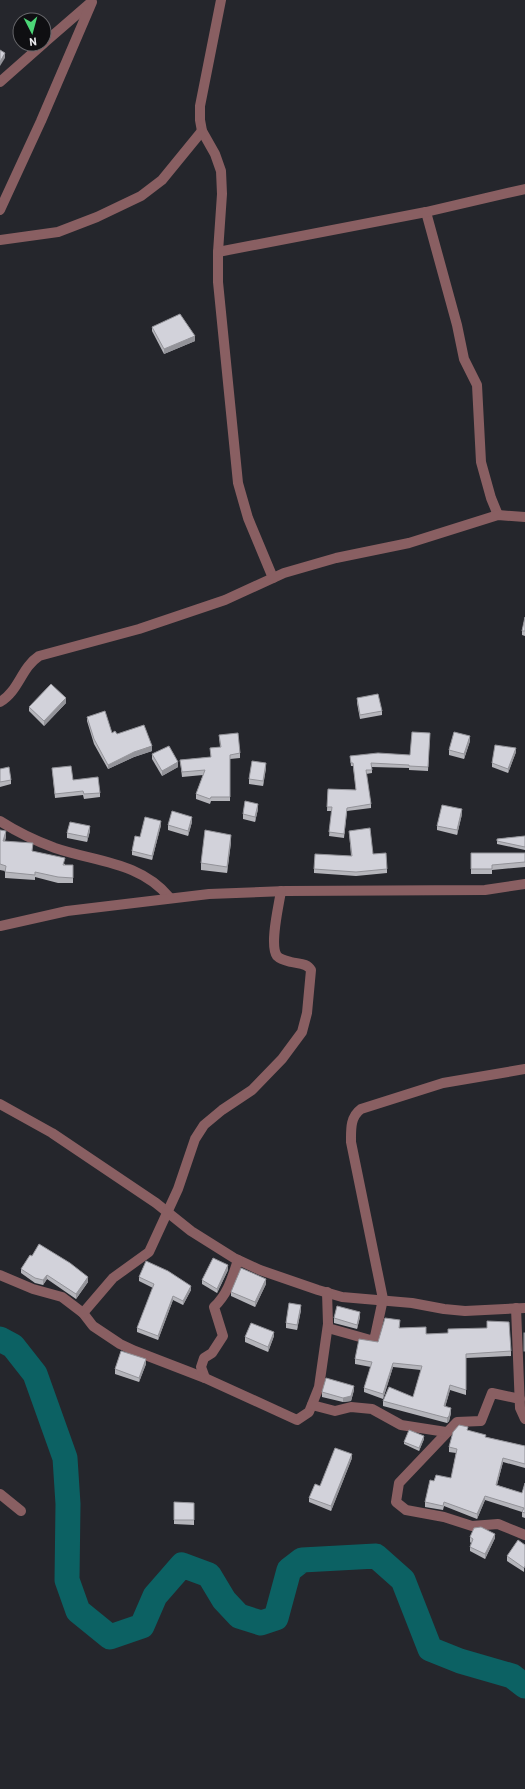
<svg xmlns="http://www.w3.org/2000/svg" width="525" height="1789" font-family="Barlow,sans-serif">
<rect width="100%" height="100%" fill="#25262c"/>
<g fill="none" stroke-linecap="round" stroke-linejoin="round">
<!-- river -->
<path stroke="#0c6163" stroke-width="25" d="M0 1339 13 1346 35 1374 65 1458 68 1504 67 1580 78 1611 110 1637 142 1626 155 1596 182 1565 209 1575 224 1600 239 1616 261 1623 276 1618 289 1570 302 1560 376 1556 403 1580 430 1649 460 1661 512 1676 525 1686"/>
<!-- minor -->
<g stroke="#895f62" stroke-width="10">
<path d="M221 0 200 106V120L202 131 215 154 221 171 222 194 218 252V282L238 483 248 518 273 578"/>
<path d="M44 43 89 4"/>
<path d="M0 82 43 44"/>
<path d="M0 210 41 121 92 2 91 0"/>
<path d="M426 212 457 325 464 359 477 385 481 462 491 498 498 515"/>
<path d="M0 240 58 232 97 217 141 196 162 180 202 131"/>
<path d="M218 252 426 212 525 189"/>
<path d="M0 702C19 691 21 668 39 656L139 629 225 600 284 573 336 558 409 543 498 515 525 517"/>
<path d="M0 821C17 832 36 841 55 848 96 862 140 862 169 897"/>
<path d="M0 926 67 911 209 894 286 891 485 890 525 884"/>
<path d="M0 1104 52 1133 156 1203 191 1231 234 1258 260 1270 318 1290 342 1297 412 1303 444 1309 465 1311 525 1308"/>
<path d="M0 1275 33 1289 62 1297 83 1313 93 1326 120 1344 135 1351 205 1378 297 1420 309 1412 319 1387 328 1324 327 1292"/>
<path d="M516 1308 520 1408 525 1419"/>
<path d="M83 1313 113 1278 149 1252 178 1189 195 1139 204 1125 222 1110 252 1090 282 1059 302 1032 307 1013 311 970C307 963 299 964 291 962 287 961 281 960 277 956 269 945 279 905 281 891"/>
<path d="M328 1328 374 1341 383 1299 351 1142C351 1130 350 1117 361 1109L443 1083 525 1069"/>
<path d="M205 1378 201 1367 204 1358 212 1353 223 1336 214 1307C228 1294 232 1278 238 1260"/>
<path d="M520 1399 492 1393 481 1421 457 1422 399 1483 396 1502 406 1510 444 1517 472 1526 498 1524 525 1535"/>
<path d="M312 1405 335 1411 351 1407 372 1409 401 1425 446 1432"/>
<path d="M0 1494 21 1511"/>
</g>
</g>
<!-- wall -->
<g fill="#b5b5bb">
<path d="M152 327 195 341 164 354 152 331Z"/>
<path d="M525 617V636L522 635V631Z"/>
<path d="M357 698 382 711V715L360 719 357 703Z"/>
<path d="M66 703 44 726 29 711V707Z"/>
<path d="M87 717 112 733 117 734 152 751 134 757 108 769 94 744 87 721Z"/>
<path d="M430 733 428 771 409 770V768L372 767V773L366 774 371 804V808L347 811 344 838 329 836 332 811H327L328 789 356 790 353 766H351L350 756 410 755Z"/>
<path d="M219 735 240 753V758L230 759V801H211L210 804 196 799V794L203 775 182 777 180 760 211 757 210 748 220 747Z"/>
<path d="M470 741 464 759 449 755V750Z"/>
<path d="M516 752 508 773 492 767V763Z"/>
<path d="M152 754 178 767 162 776 152 759Z"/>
<path d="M52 768 73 780 100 793V797L84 799 83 795 55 798Z"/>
<path d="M266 768 263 786 249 784V779Z"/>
<path d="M0 769 11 780V784L0 787Z"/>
<path d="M258 809 255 822 243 819V814Z"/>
<path d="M462 814 457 835 437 830V826Z"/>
<path d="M192 822 188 836 168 830V825Z"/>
<path d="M161 825 152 860 132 855V851L140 837Z"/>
<path d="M0 830 6 837 5 841 65 864V865H73V883H58L35 877V880L5 878V871L0 870Z"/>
<path d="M90 831 87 842 67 838V833Z"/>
<path d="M349 831 387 869V873L356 876 314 873V869L351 856Z"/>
<path d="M525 836V850L497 844V839Z"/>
<path d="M231 842 227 873 201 870V863Z"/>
<path d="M471 853H525V867L492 870V874H471Z"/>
<path d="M21 1269 88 1282 76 1299 47 1279 43 1285 35 1283 21 1273Z"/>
<path d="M228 1270 217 1293 202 1284V1280Z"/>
<path d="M139 1277 191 1290 183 1305 173 1300 158 1340 137 1332V1328L153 1288 139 1281Z"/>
<path d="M266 1284 255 1307 231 1296V1292Z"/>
<path d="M301 1310 297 1330 286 1328V1323Z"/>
<path d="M360 1317 357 1329 334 1323V1318Z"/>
<path d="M400 1325 399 1328 511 1351V1356L466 1358V1395L450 1390 445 1407 451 1413 449 1421 447 1423 383 1406V1401L413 1397 421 1370 393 1367 383 1399 364 1392V1388L371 1367 355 1364V1359L378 1342Z"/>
<path d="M274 1336 268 1352 245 1342V1337Z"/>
<path d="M146 1364 139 1382 115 1374V1369Z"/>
<path d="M354 1390 351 1401 343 1402 322 1397V1392Z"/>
<path d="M468 1430 486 1437 525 1446V1468L503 1462 497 1485 522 1493 525 1483V1518L522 1517V1512L485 1500 477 1519 444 1506 443 1510 425 1507V1502L434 1481 451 1478 456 1453 449 1452V1447Z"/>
<path d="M424 1439 419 1451 404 1444V1442Z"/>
<path d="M352 1458 331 1511 309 1502V1498L320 1486Z"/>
<path d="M174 1502 194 1503V1525L174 1524Z"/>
<path d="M470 1537 495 1538 485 1559 470 1551V1547L471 1543 470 1542Z"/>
<path d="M525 1545 524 1572 507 1561V1556Z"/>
</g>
<!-- shaded-wall -->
<g fill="#939399">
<path d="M5 53V58L0 66V62Z"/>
<path d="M195 336V341L164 354V349Z"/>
<path d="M66 698V703L44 726V721Z"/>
<path d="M470 736V741L464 759V754Z"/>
<path d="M152 746V751L134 757 108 769V765L134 752Z"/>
<path d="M516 748V752L508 773V769Z"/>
<path d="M178 762V767L162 776V771Z"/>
<path d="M266 763V768L263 786V781Z"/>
<path d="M258 804V809L255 822V817Z"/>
<path d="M462 809V814L457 835V830Z"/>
<path d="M192 817V822L188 836V831Z"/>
<path d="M161 821V825L152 860V856Z"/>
<path d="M90 826V831L87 842V837Z"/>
<path d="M6 831V837L3 846V841Z"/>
<path d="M231 835V842L227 873V867Z"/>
<path d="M228 1265V1270L217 1293V1289Z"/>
<path d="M47 1275V1279L43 1285V1280Z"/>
<path d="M88 1277V1282L76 1299V1294Z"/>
<path d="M266 1279V1284L255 1307V1302Z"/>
<path d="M191 1286V1290L183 1305V1301Z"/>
<path d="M173 1296V1300L158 1340V1336Z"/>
<path d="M301 1305V1310L297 1330V1325Z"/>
<path d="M360 1312V1317L357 1329V1325Z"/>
<path d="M274 1332V1336L268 1352V1347Z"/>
<path d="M146 1359V1364L139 1382V1378Z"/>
<path d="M393 1363V1367L383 1399V1394Z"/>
<path d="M450 1385V1390L444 1411V1406Z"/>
<path d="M354 1386V1390L351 1401 343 1402V1398Z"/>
<path d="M451 1408V1413L449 1421 447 1423V1418Z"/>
<path d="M424 1436V1439L419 1451V1448Z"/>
<path d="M352 1454V1458L331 1511V1506Z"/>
<path d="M503 1458V1462L496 1489V1485Z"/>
<path d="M485 1496V1500L477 1519V1514Z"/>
<path d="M495 1534V1538L485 1559V1554Z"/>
</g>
<!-- building -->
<g fill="#d2d2da" stroke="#939399">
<path d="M0 50 5 53 0 62Z"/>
<path d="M180 314 195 336 164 349 152 327Z"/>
<path d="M525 617V631H522Z"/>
<path d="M51 684 66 698 44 721 29 707Z"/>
<path d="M378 694 382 711 360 715 357 698Z"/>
<path d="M105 711 112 733 115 731 117 734 144 725 152 746 134 752 108 765 94 739 87 717Z"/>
<path d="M412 732 430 733 428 767 409 766V765L371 763 372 770H366L371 804 347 808 344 834 329 832 332 807H327L328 789 356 790 353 763H351L350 756 378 753 410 755Z"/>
<path d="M454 732 470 736 464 754 449 750Z"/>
<path d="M238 733 240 753 230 755V797H211L210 799 196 794 205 770 182 772 180 760 211 757 210 748 221 747 219 735Z"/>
<path d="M495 745 516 748 508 769 492 763Z"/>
<path d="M169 746 178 762 162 771 152 754Z"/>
<path d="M252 761 266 763 263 781 249 779Z"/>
<path d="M71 766 73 780 98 777 100 793 84 794 83 791 55 794 52 768Z"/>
<path d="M9 767 11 780 0 782V769Z"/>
<path d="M245 801 258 804 255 817 243 814Z"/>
<path d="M442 805 462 809 457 830 437 826Z"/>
<path d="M172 811 192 817 188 831 168 825Z"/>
<path d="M145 817 161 821 152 856 132 851 135 836 140 837Z"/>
<path d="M70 822 90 826 87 837 67 833Z"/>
<path d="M370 828 373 854 386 853 387 869 356 872 314 869 315 854 352 856 349 831Z"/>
<path d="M0 830 6 831 3 841 33 843 32 851 65 858 63 865H73V878L58 877 35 872V875L5 872 6 866 0 864Z"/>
<path d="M205 830 231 835 227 867 201 863Z"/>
<path d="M525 836V847L497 841V839Z"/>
<path d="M471 853H525V862L492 865V869H471Z"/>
<path d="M39 1244 70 1263 88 1277 76 1294 47 1275 43 1280 35 1278 21 1269 30 1255 32 1256Z"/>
<path d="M213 1258 228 1265 217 1289 202 1280Z"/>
<path d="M146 1261 168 1271 191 1286 183 1301 173 1296 158 1336 137 1328 154 1284 139 1277Z"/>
<path d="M241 1268 266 1279 255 1302 231 1292Z"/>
<path d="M289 1303 301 1305 297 1325 286 1323Z"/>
<path d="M337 1306 360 1312 357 1325 334 1318Z"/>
<path d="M385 1318 400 1320 399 1328 426 1327V1334L448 1333V1329L487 1328V1321L509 1322 511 1351 466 1354V1390L450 1385 444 1406 451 1408 449 1416 447 1418 383 1401 389 1387 413 1397 422 1366 393 1363 383 1394 364 1388 372 1362 355 1359 359 1339 378 1342Z"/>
<path d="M251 1323 274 1332 268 1347 245 1337Z"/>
<rect x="524" y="1333" width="1" height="18"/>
<path d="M121 1351 146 1359 139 1378 115 1369Z"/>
<path d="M326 1378 354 1386 351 1396 343 1398 322 1392Z"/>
<path d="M459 1425 468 1427 467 1430 486 1435 485 1437 525 1446V1464L503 1458 496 1485 522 1493 525 1483V1513L522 1512 524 1508 485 1496 477 1514 444 1502 443 1506 425 1502 430 1480 434 1481 436 1475 451 1478 457 1449 449 1447 453 1432Z"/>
<path d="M409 1430 424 1436 419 1448 404 1442Z"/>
<path d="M335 1448 352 1454 331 1506 309 1498 315 1484 320 1486Z"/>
<path d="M174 1502 194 1503V1520H174Z"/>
<path d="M481 1527 495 1534 485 1554 470 1547 473 1539 470 1537 474 1528Z"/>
<path d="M518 1540 525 1545V1566L524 1568 507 1556Z"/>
</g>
<!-- north arrow -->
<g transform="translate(32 32) rotate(174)"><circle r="19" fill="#0f0f12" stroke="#67676b"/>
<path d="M0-3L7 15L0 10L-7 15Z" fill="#4cd677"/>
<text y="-6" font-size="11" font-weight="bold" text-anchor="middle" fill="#ececf0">N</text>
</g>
</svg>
